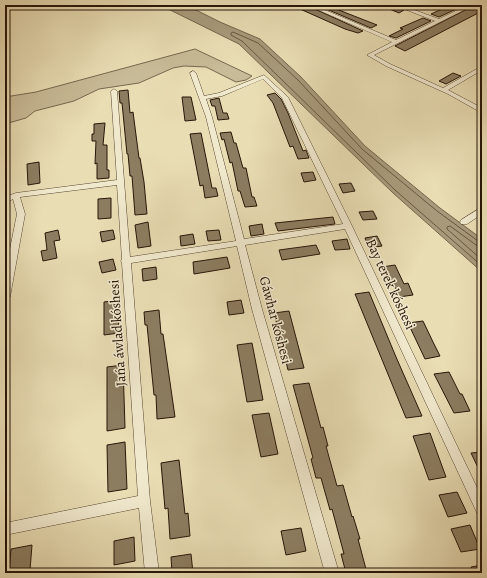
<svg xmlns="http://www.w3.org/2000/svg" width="487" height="578" font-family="Alegreya,serif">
<rect width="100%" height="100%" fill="#e9ddb4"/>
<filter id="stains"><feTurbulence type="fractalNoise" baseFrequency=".005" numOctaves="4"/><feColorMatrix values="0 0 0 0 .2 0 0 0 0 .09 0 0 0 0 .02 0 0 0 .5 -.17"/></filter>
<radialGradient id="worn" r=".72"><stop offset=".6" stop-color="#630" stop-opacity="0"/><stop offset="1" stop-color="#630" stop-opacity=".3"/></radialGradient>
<!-- green -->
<path fill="#c8bb97" stroke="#786850" d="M195 49 252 76 246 80 236 82 206 67 184 66 173 68 139 83 99 89 74 101 35 111 26 118 5 124V97L36 92Z"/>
<!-- water -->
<path fill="#a7997a" stroke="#74654c" d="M160 5H186L220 22 260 39 301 77 365 146 440 208 482 239V272L393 193 239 44Z"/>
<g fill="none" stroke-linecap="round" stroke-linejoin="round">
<!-- shore -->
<g stroke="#685841" stroke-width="1">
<path d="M482 242 478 241 437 211 362 149 298 80 258 43 233 32 231 33V35L242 41 395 190 482 266"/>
<path d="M482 247 476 245 450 226 447 227V229L482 260"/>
</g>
</g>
<!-- building -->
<g fill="#8c7d61" stroke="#281608">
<path d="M291 5H306L363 31 358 33 345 29Z"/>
<path d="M317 5H326L377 25 371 28Z"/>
<path d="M380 5H393L404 10 399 13Z"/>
<path d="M451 5H465L439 17 431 14Z"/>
<path d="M475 5H482V11L405 51 395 46Z"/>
<path d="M423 18 431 21 396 38 389 36 403 29 400 28Z"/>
<path d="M453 73 461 76 446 84 439 81Z"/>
<path d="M128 90 130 113 133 112 139 158H140L144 182 147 214 135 215 132 176H130L128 154H127L122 103H120L119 91Z"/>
<path d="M275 93 281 99 288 113 303 151 306 150 309 158 298 159 293 146 290 147 273 103 267 95Z"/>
<path d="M182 97H191L196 120 185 121Z"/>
<path d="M219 98 223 113H227L229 119 218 120 215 106H212L210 100Z"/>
<path d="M105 123 103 145H107V170H109V178L97 179V163L95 164 96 141H92V134H94V124Z"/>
<path d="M231 132 234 143H236L243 168H246L252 197H254L257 206 245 207 240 191H238L232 162 230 163 224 139 222 140 220 133Z"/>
<path d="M201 133 212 188H216L218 196 205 198 203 185 200 186 190 134Z"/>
<path d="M39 162 40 183 28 185 27 164Z"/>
<path d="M313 172 316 180 304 182 301 173Z"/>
<path d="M351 183 355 191 343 193 339 184Z"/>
<path d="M111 198V218L98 219V199Z"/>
<path d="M373 211 377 219 363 220 359 212Z"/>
<path d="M333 217 335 224 278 231 275 223Z"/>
<path d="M148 222 151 246 138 248 135 225Z"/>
<path d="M262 224 264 234 251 236 249 226Z"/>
<path d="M58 230 60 240 54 241 57 258 43 261 41 251 47 250 45 233Z"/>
<path d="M113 230 115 239 102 242 100 232Z"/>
<path d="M219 230 221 240 208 241 206 231Z"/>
<path d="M193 234 195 244 181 246 180 236Z"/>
<path d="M377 236 382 246 369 248 365 238Z"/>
<path d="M347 239 350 249 335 250 332 241Z"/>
<path d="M316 245 320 254 282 260 279 250Z"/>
<path d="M227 257 230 268 194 274 193 262Z"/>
<path d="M113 259 116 270 102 273 99 262Z"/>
<path d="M395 265 404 284 408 283 413 295 399 297 391 278 387 279 382 267Z"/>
<path d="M156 267 157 279 143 281 142 269Z"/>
<path d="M369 292 396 357 422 416 406 418 355 294Z"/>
<path d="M118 300 119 333 104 335V302Z"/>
<path d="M241 300 244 313 229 315 227 302Z"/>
<path d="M159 310 161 334H163L175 417 157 419 156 395H154L147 325H145L144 312Z"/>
<path d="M289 311 304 368 288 370 274 313Z"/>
<path d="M423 321 433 342 440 356 425 359 408 323Z"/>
<path d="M252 343 263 400 247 402 237 345Z"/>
<path d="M123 365 125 428 107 431V367Z"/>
<path d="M449 372 460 394H462L470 411 454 413 434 374Z"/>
<path d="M309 383 321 428 323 427 328 446H326L337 486 343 485 352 517 353 516 360 539H358L367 573H346L341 554H344L332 509 330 510 321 478H316L311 459 313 458 293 385Z"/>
<path d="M269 413 278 454 261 457 252 415Z"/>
<path d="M430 433 446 477 429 480 413 436Z"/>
<path d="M125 442 127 489 108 492 107 445Z"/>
<path d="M482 452V476L471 453Z"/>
<path d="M179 460 185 514 188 513 190 536 170 539 168 508 165 509 161 463Z"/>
<path d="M457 492 467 513 448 517 439 495Z"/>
<path d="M470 525 480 549 461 552 451 529Z"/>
<path d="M301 528 306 551 286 555 281 531Z"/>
<path d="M134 537 135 561 114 565V541Z"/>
<path d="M32 545 30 570 9 573 11 549Z"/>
<path d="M191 554 193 573H172L171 557Z"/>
<path d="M482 565V573H473L471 567Z"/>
</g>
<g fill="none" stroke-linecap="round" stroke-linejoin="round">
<defs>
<g id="minor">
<path d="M307 5H313L396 40 435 21 394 5H401L439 19 468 5H474L374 55 390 64 443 88 482 66V70L448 90 482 108V113L448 94 386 66 367 55 392 42Z"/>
<path d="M193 71 196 73 204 96 219 93 264 75 288 97 352 226 482 498V517L478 515 345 229 245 245 262 309 339 573H325L252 309 237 246 131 263 150 501 159 573H145L139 508 5 535V523L138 496 122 263 121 261 122 259 117 185 20 197 25 214 10 297 8 299 5 300V274L17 214 13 199 5 203V197L16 193 117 180 111 91 114 89 117 91 130 257 236 241 206 117 190 73ZM263 79 282 98 343 224 244 239 212 117 206 99 222 96Z"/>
<path d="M482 207V214L467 224H461L460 222 461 220Z"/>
</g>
</defs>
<!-- minor casing -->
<use href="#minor" stroke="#584833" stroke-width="1"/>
<!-- minor -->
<use href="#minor" fill="#f1e9ce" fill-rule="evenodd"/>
</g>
<g text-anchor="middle" stroke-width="3" stroke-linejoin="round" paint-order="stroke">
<!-- street labels -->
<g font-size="14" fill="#281608" stroke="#f1e9ce">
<text transform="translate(391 284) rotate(65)" y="5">Bay terek kóshesi</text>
<text transform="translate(276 320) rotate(75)" y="5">Gáwhar kóshesi</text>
<text transform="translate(117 333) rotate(-94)" y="5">Jańa áwlad kóshesi</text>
</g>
</g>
<!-- margin -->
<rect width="487" height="578" fill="none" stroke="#e9ddb4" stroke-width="20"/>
<rect x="6" y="6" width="475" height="566" fill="none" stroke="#281608" stroke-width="2"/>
<rect x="10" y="10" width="467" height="558" fill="none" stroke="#281608"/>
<rect width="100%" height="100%" filter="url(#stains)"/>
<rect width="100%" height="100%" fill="url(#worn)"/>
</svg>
